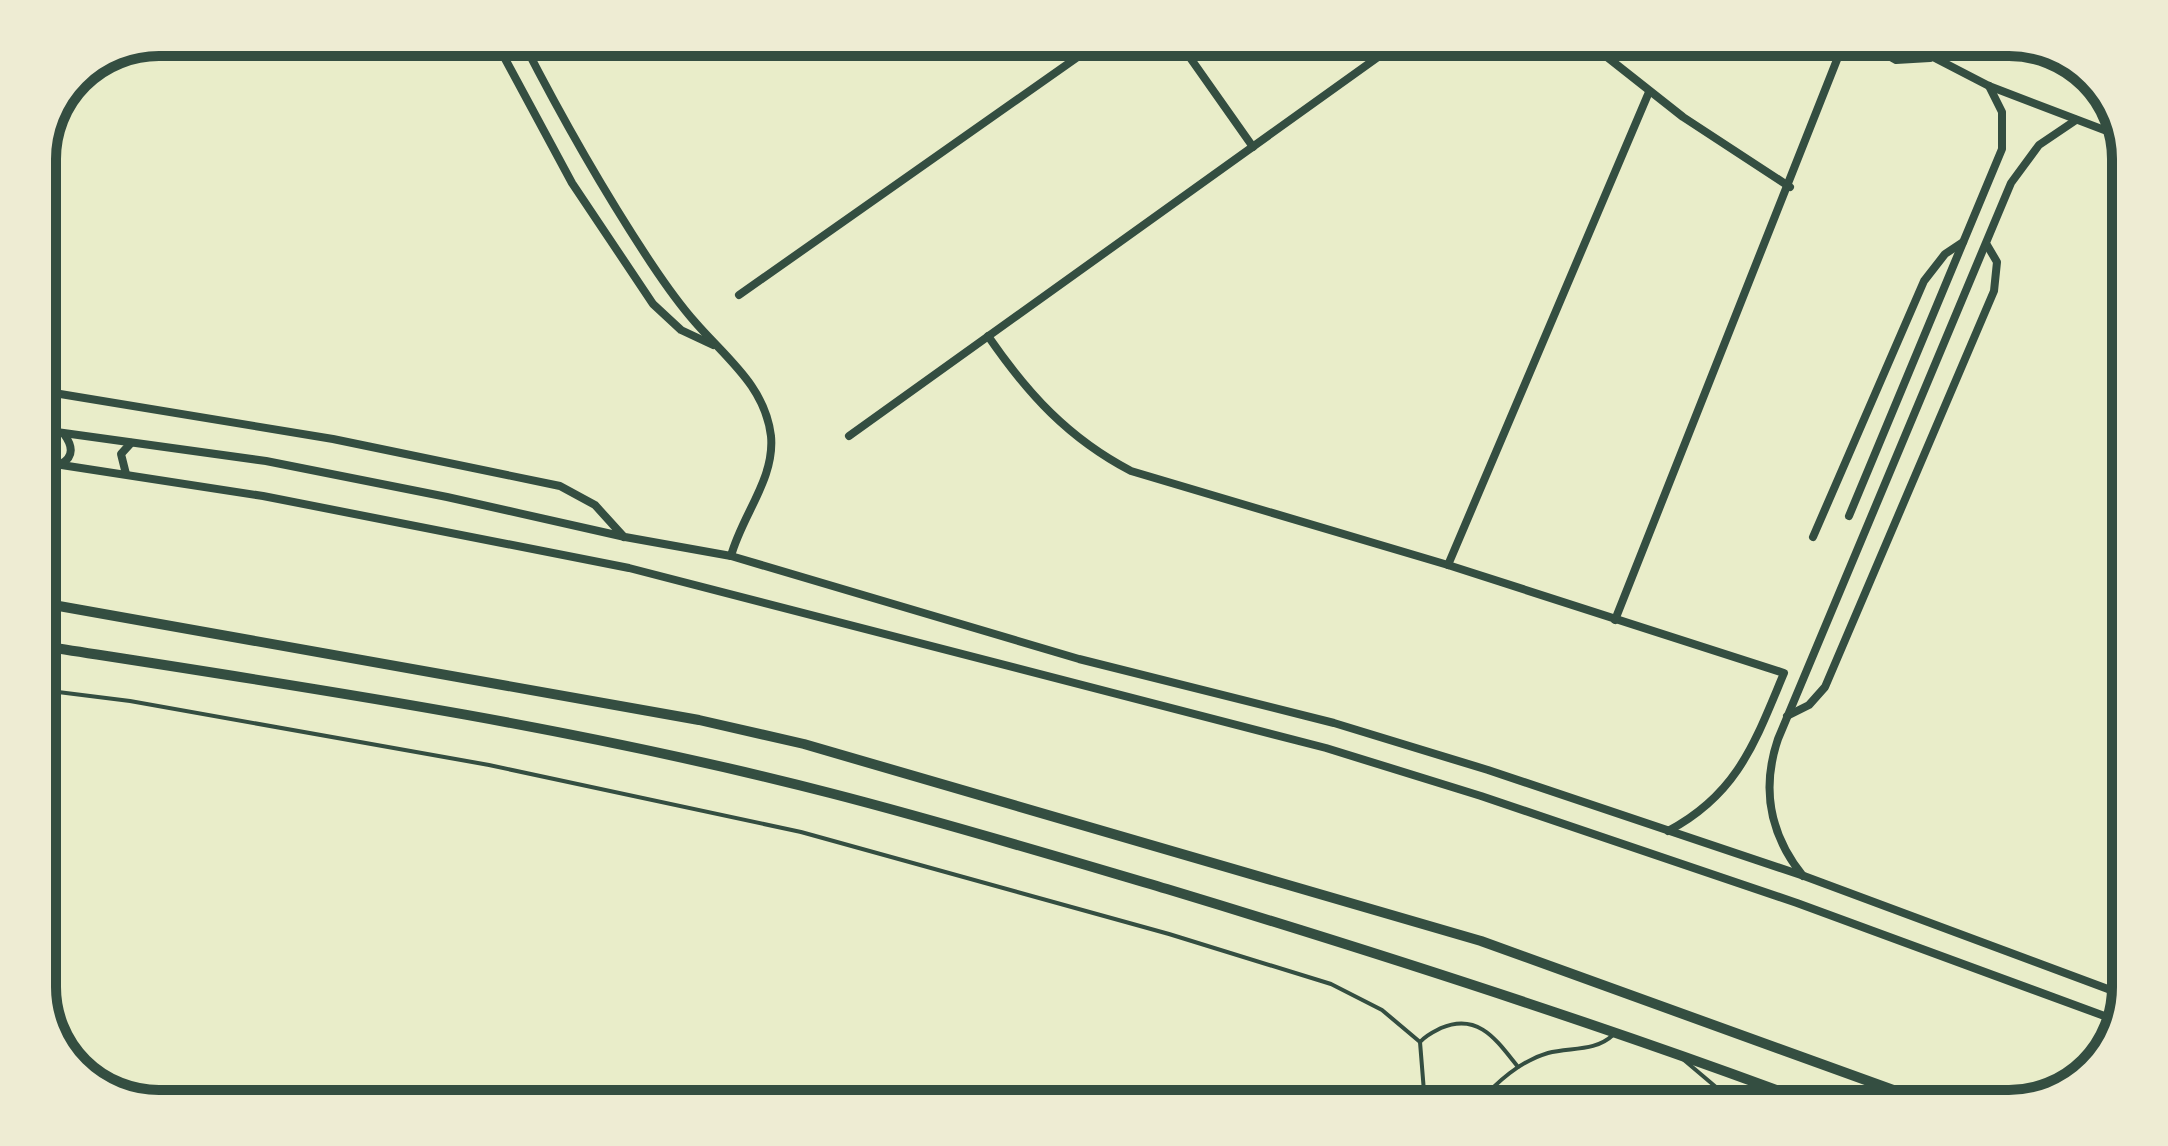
<svg xmlns="http://www.w3.org/2000/svg" width="2168" height="1146" font-family="Jost,sans-serif">
<rect width="100%" height="100%" fill="#e9edc9"/>
<g fill="none" stroke-linecap="round" stroke-linejoin="round">
<!-- service -->
<g stroke="#344e41" stroke-width="4">
<path d="M42 690 130 701 489 765 801 832 1169 934 1331 984 1382 1010 1420 1042"/>
<path d="M1684 1060 1736 1104"/>
<path d="M1425 1104 1420 1042C1426 1035 1433 1032 1441 1028 1479 1012 1497 1041 1518 1067"/>
<path d="M1477 1104C1497 1082 1520 1061 1548 1053 1570 1047 1595 1052 1613 1035"/>
</g>
<!-- minor -->
<g stroke="#344e41" stroke-width="8">
<path d="M496 42 572 183 653 304 681 330 713 345"/>
<path d="M523 42C562 118 604 192 651 263 665 284 679 304 695 322 726 358 765 386 771 436 775 479 742 515 731 556"/>
<path d="M1179 42 1253 147"/>
<path d="M1588 42 1683 117 1790 187"/>
<path d="M1864 42 1896 60 1930 58"/>
<path d="M1904 42 1989 86 2120 136"/>
<path d="M739 295 1099 42"/>
<path d="M988 336C1028 394 1068 438 1131 471L1448 565 1784 673C1755 742 1738 794 1668 831"/>
<path d="M42 391 333 439 560 486 595 505 624 537"/>
<path d="M42 430 266 461 447 497 625 537 731 556 1079 659 1334 723 1488 770 1804 876 2124 995"/>
<path d="M849 436 1399 42"/>
<path d="M42 462 263 496 629 568 1326 748 1481 796 1797 903 2118 1021"/>
<path d="M61 464C75 456 72 445 64 434"/>
<path d="M126 474 121 454 131 443"/>
<path d="M1849 516 2002 149V112L1989 86"/>
<path d="M1813 537 1924 281 1945 254 1963 242"/>
<path d="M1448 565 1649 92"/>
<path d="M1615 620 1844 42"/>
<path d="M1787 716 1809 705 1825 687 1994 291 1997 262 1987 245"/>
<path d="M1803 876C1770 835 1761 789 1778 739L2011 183 2039 145 2076 120"/>
</g>
<!-- tertiary -->
<g stroke="#344e41" stroke-width="10">
<path d="M42 603 699 720 804 744 1481 941 1932 1104"/>
<path d="M42 646C306 687 571 726 830 793 943 822 1055 856 1167 889 1385 955 1601 1024 1814 1104"/>
</g>
</g>
<!-- crop -->
<path d="M0 0H2168V1146H0ZM159 56H2009A103 103 0 0 1 2112 159V987A103 103 0 0 1 2009 1090H159A103 103 0 0 1 56 987V159A103 103 0 0 1 159 56Z" fill="#eeecd3" fill-rule="evenodd"/>
<path fill="none" stroke="#344e41" stroke-width="10" d="M159 56H2009A103 103 0 0 1 2112 159V987A103 103 0 0 1 2009 1090H159A103 103 0 0 1 56 987V159A103 103 0 0 1 159 56Z"/>
</svg>
